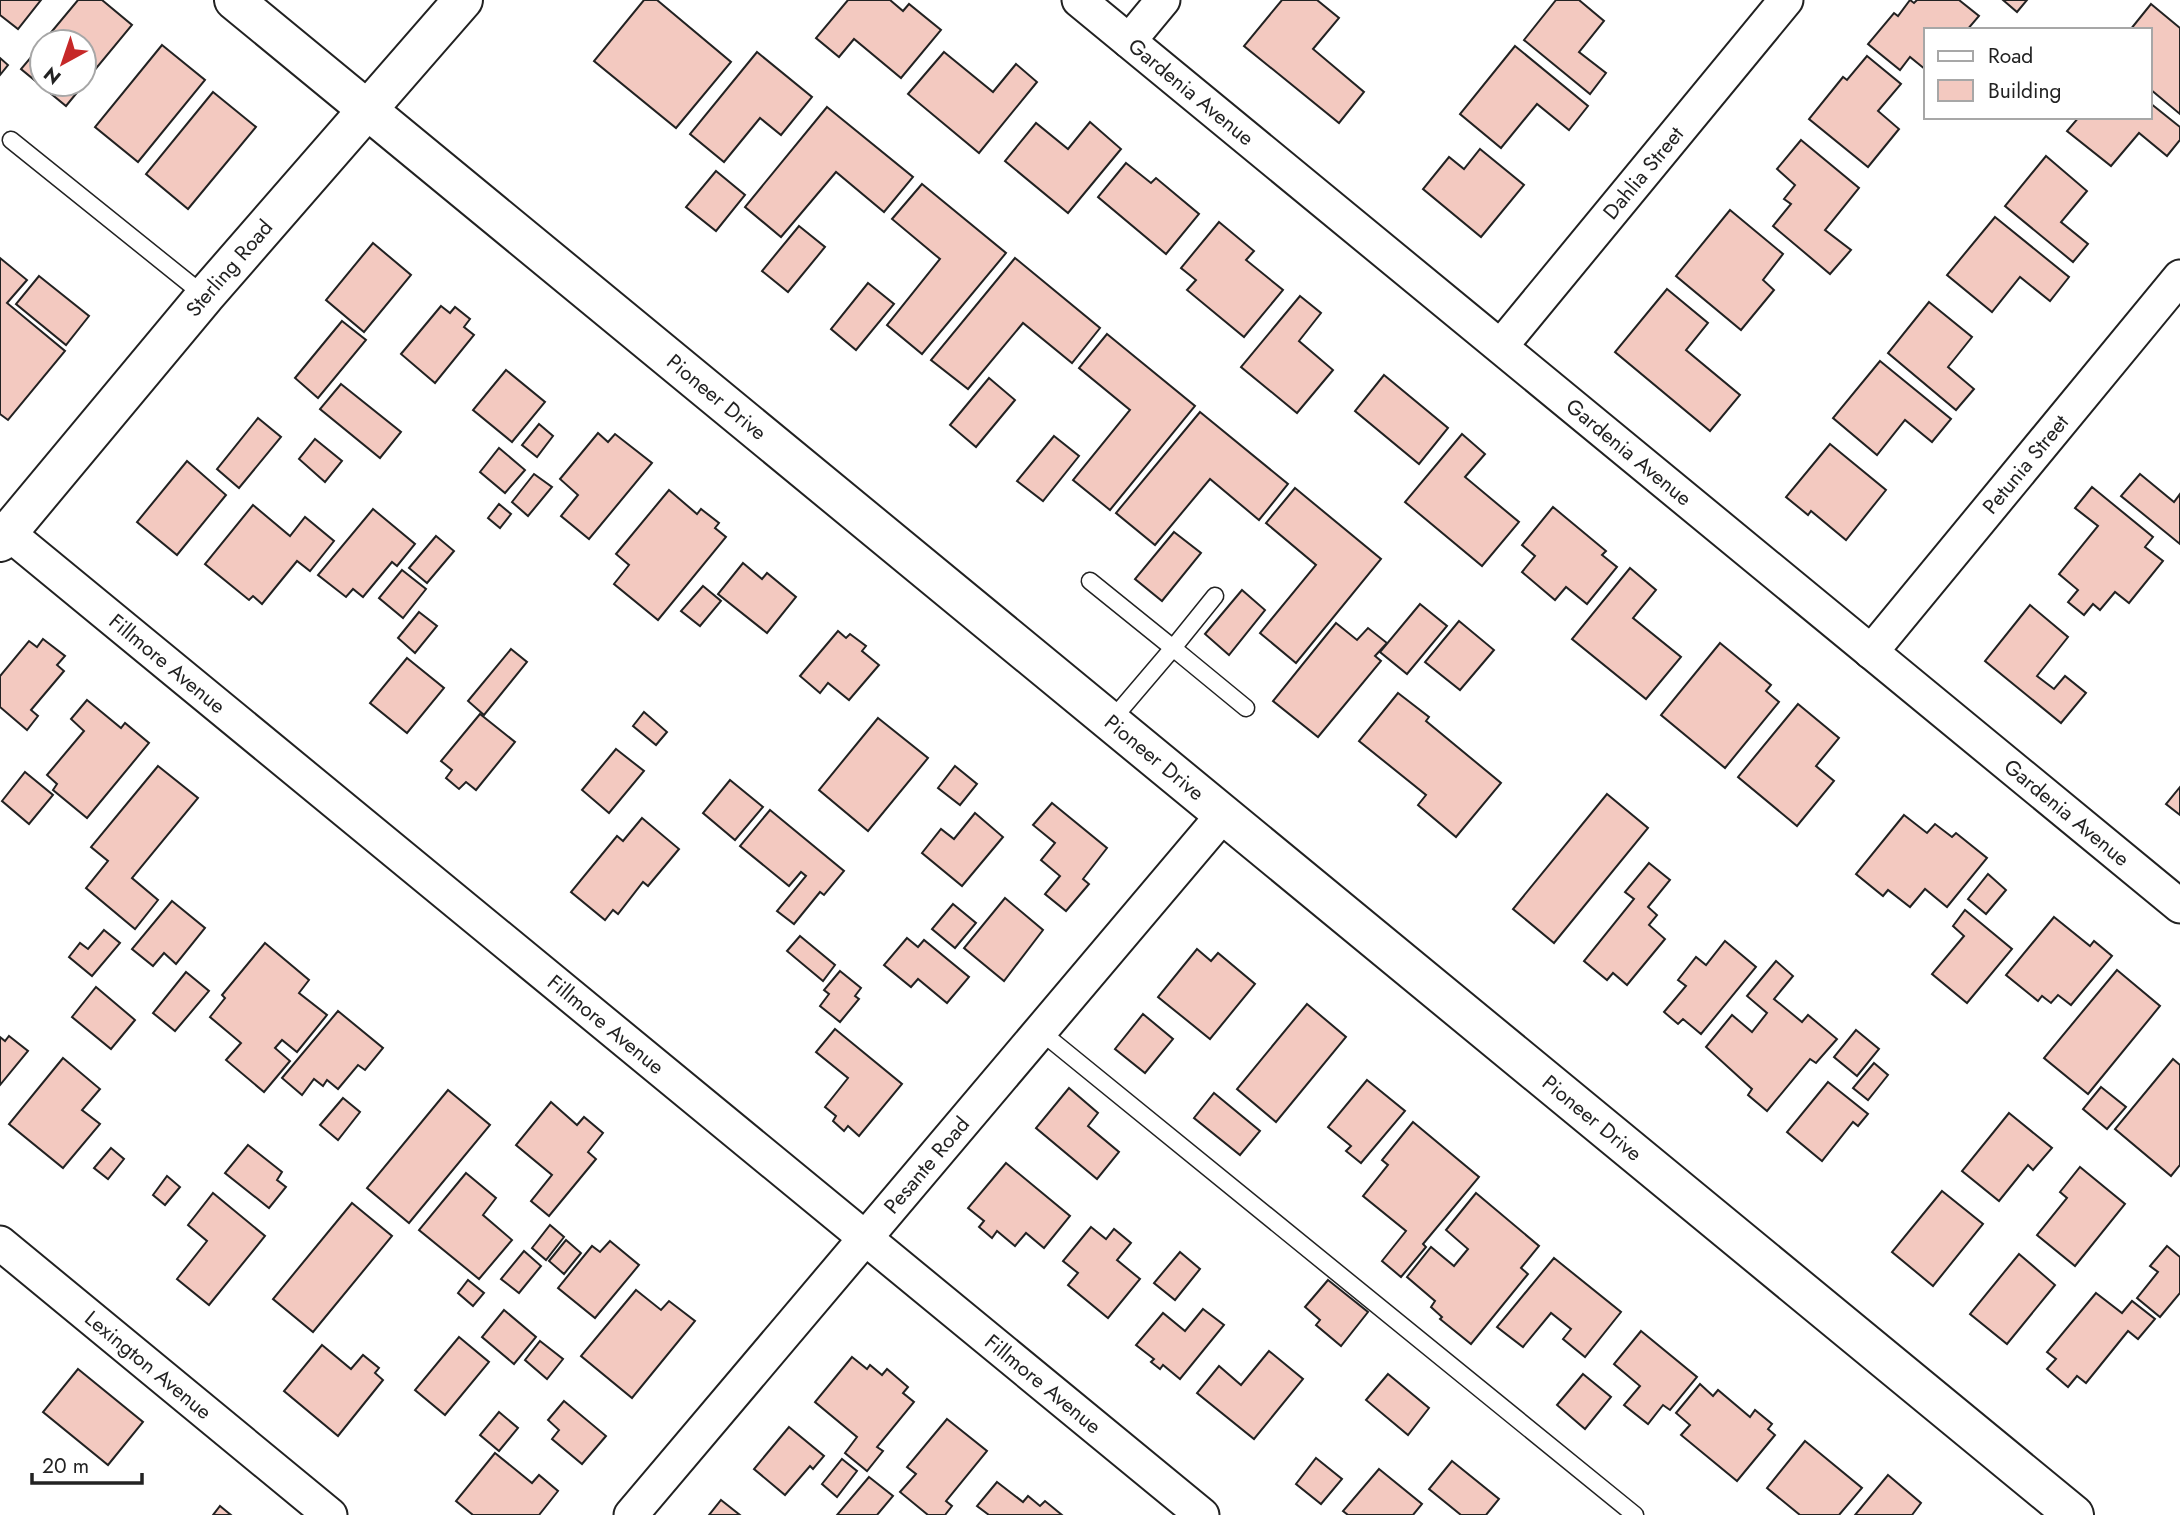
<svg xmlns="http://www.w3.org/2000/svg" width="2180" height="1515" font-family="Jost,sans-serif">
<rect width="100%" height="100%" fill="#fff"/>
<!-- building -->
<g fill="#f3c9c0" stroke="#222" stroke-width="2">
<path d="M0 0H41L18 29 0 15Z"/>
<path d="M78 0H102L132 25 84 83V42H43Z"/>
<path d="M644 0H657L731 62 676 128 594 61Z"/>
<path d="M848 0H890L903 11 909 4 941 30 901 78 854 39 839 57 816 38Z"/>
<path d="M1282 0H1317L1339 18 1313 49 1364 92 1339 123 1244 46Z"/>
<path d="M1556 0H1579L1604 21 1579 52 1606 73 1590 94 1524 40Z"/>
<path d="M1910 0 1914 3 1917 0H1959L1979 16 1967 30H1926V70L1910 57 1900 70 1868 44 1894 13 1898 16Z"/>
<path d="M2003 0H2027L2017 12Z"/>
<path d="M2151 4 2180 28V114L2150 89V30H2130Z"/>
<path d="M42 44V84H84L66 106 21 69Z"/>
<path d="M162 45 205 80 138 162 95 127Z"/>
<path d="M1515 46 1588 106 1569 130 1537 104 1501 148 1460 114Z"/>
<path d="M757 52 812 97 781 135 760 118 724 162 690 134Z"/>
<path d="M944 52 993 92 1016 64 1037 82 979 153 908 94Z"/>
<path d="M1867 56 1901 84 1878 111 1899 129 1868 167 1809 119 1843 77 1847 80Z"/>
<path d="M0 58 8 65 0 75Z"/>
<path d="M213 92 256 127 188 209 146 174Z"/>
<path d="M2150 103 2180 127V140L2167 156 2139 133 2111 166 2067 131 2079 117H2150Z"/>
<path d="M827 107 913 177 884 212 836 172 781 237 745 207Z"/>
<path d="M1090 122 1121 149 1068 213 1005 161 1036 123 1068 149Z"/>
<path d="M1801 140 1859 188 1825 230 1851 250 1830 274 1773 226 1791 204 1784 199 1795 185 1777 169Z"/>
<path d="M1480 149 1524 185 1481 237 1423 189 1449 157 1464 169Z"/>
<path d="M2046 156 2087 191 2061 222 2088 244 2073 262 2005 206Z"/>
<path d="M1126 163 1151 183 1156 178 1199 214 1166 254 1098 197Z"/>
<path d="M716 171 745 195 716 231 686 207Z"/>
<path d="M922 184 1006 253 922 354 887 325 940 259 892 219Z"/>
<path d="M1730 210 1783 254 1763 280 1774 290 1741 330 1676 276Z"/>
<path d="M1995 217 2069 277 2050 301 2020 277 1992 312 1947 275Z"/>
<path d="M1219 222 1254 251 1246 260 1283 290 1244 337 1187 290 1196 280 1181 268Z"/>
<path d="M799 226 825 247 788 292 762 271Z"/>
<path d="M373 243 411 275 364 332 326 300Z"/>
<path d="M0 258 27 280 7 303 65 351 8 420 0 414Z"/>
<path d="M1015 258 1100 328 1072 363 1023 323 968 389 931 360Z"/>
<path d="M39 276 89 316 66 345 16 304Z"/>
<path d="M868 283 894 304 856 350 831 329Z"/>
<path d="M1667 289 1708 323 1686 350 1740 395 1710 431 1615 352Z"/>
<path d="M1300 296 1321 313 1299 341 1333 370 1297 413 1241 367Z"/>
<path d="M1929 302 1972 337 1948 367 1974 389 1956 410 1888 353Z"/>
<path d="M441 306 450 313 455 307 470 319 464 327 474 335 435 383 401 354Z"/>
<path d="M342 321 366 340 318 398 295 378Z"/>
<path d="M1107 334 1195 406 1110 510 1073 480 1130 410 1079 368Z"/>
<path d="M1880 361 1951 419 1932 442 1905 420 1877 455 1833 418Z"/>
<path d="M506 370 545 402 512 442 473 410Z"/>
<path d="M1384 375 1448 428 1419 464 1355 411Z"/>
<path d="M989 378 1015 400 976 447 950 425Z"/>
<path d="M341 384 401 432 380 458 320 409Z"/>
<path d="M1200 412 1288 484 1259 520 1210 479 1155 545 1116 513Z"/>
<path d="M258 418 281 437 239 488 217 469Z"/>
<path d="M539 424 553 436 537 457 522 445Z"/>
<path d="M598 433 608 442 615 434 652 463 589 539 561 516 578 495 560 479Z"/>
<path d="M1462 434 1485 454 1465 477 1519 522 1482 566 1405 502Z"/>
<path d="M1054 436 1079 456 1043 501 1017 481Z"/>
<path d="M315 439 342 461 325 482 299 459Z"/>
<path d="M1830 444 1886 490 1846 540 1811 511 1808 515 1786 497Z"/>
<path d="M499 448 525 470 505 493 480 472Z"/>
<path d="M187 461 226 495 177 555 137 522Z"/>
<path d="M534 474 552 487 528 516 512 502Z"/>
<path d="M2140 474 2174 502 2180 494V544L2121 496Z"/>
<path d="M2092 487 2153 537 2145 547 2163 561 2129 603 2115 592 2100 610 2093 604 2084 615 2068 602 2078 590 2059 574 2098 526 2075 508Z"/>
<path d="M1295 488 1381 559 1296 663 1260 633 1316 565 1266 523Z"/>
<path d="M669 490 697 514 701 509 719 523 715 528 726 537 658 620 614 584 629 565 616 554Z"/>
<path d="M499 504 511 514 500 528 488 518Z"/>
<path d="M253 505 290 536 305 517 334 541 310 571 297 561 262 604 253 596 249 600 205 564Z"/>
<path d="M1553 507 1606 551 1602 555 1617 567 1587 604 1566 587 1555 600 1522 572 1535 556 1522 545Z"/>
<path d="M373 509 415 544 397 566 392 562 363 597 353 589 346 597 318 575Z"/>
<path d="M1174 532 1201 553 1162 601 1135 579Z"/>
<path d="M436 536 454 551 427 583 409 568Z"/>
<path d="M743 563 762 579 767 573 796 597 767 633 718 594Z"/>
<path d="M1630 568 1656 590 1633 618 1681 657 1646 699 1572 639Z"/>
<path d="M402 570 426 589 403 618 379 598Z"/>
<path d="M703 586 721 601 700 626 681 611Z"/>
<path d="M1242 590 1265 610 1229 655 1205 634Z"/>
<path d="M1420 604 1447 626 1407 674 1380 652Z"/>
<path d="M2030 605 2068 637 2037 676 2054 689 2065 676 2086 693 2061 723 1985 661Z"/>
<path d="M419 612 437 626 415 653 398 638Z"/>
<path d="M1459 621 1494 650 1460 690 1425 662Z"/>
<path d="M1336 623 1357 640 1368 628 1387 643 1375 656 1381 661 1318 737 1273 701Z"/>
<path d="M838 631 846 638 850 634 866 646 862 651 879 665 849 700 828 683 820 693 800 676Z"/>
<path d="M43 639 65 656 57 665 64 671 31 710 38 716 27 730 0 707V676L29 641 37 647Z"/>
<path d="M1720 643 1771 685 1766 691 1779 702 1725 768 1661 715Z"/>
<path d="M511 649 527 662 484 715 468 701Z"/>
<path d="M407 658 444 688 407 733 370 703Z"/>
<path d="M1398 693 1429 717 1426 721 1501 783 1456 837 1418 805 1426 795 1359 741Z"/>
<path d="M87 700 121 728 125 723 149 743 87 818 53 790 57 784 47 775 84 731 71 719Z"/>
<path d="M1798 704 1839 738 1816 766 1834 781 1797 826 1738 777Z"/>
<path d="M644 712 667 732 656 745 633 726Z"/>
<path d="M480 714 515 742 476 790 466 782 459 789 446 778 452 770 441 761Z"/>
<path d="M878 718 928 758 868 831 819 790Z"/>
<path d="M616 749 644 771 609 813 582 790Z"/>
<path d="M158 766 198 798 132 878 158 900 135 929 86 888 108 861 91 847Z"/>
<path d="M955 766 977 784 960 805 938 788Z"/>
<path d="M25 772 53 795 29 824 2 801Z"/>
<path d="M730 780 763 807 735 840 703 813Z"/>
<path d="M2180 787V815L2166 804Z"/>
<path d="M1607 794 1648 828 1554 943 1513 909Z"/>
<path d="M1052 803 1107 848 1083 879 1089 884 1066 911 1045 894 1060 876 1041 860 1055 843 1033 825Z"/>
<path d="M770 810 844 871 824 895 820 892 794 924 777 911 806 876 801 872 789 886 740 846Z"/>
<path d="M975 813 1003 837 962 886 922 853 941 829 954 839Z"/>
<path d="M1904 815 1927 833 1935 824 1952 837 1956 833 1987 858 1947 907 1925 889 1910 907 1888 890 1883 896 1856 874Z"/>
<path d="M642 818 679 849 648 886 643 882 618 914 613 910 605 920 571 892 617 836 623 841Z"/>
<path d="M1649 863 1670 880 1648 907 1657 915 1649 925 1665 939 1627 985 1613 973 1607 980 1584 961 1634 899 1625 892Z"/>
<path d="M1988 874 2006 890 1986 914 1968 899Z"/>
<path d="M1005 898 1043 930 1004 981 964 948Z"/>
<path d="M172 901 205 928 176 964 164 953 153 966 132 949Z"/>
<path d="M953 904 976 923 955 948 932 929Z"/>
<path d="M1965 910 2012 949 1967 1003 1932 974 1964 936 1953 926Z"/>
<path d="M2054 917 2090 946 2094 941 2112 956 2071 1005 2058 995 2051 1003 2042 996 2038 1001 2006 975Z"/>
<path d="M104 930 120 943 92 976 69 957 80 943 88 949Z"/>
<path d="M800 936 835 965 823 981 787 951Z"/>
<path d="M907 938 918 947 924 940 969 977 947 1003 918 979 911 987 884 965Z"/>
<path d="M1725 941 1756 967 1701 1034 1683 1019 1678 1024 1664 1012 1686 986 1678 980 1696 957 1706 965Z"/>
<path d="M265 943 309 980 299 993 327 1015 297 1052 282 1040 275 1048 290 1061 264 1092 226 1060 241 1043 210 1017 225 998 222 995Z"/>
<path d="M1197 949 1211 961 1218 953 1255 984 1210 1039 1158 997Z"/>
<path d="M1776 961 1793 976 1774 999 1802 1022 1808 1015 1837 1039 1816 1063 1810 1059 1767 1111 1748 1095 1752 1089 1706 1047 1732 1015 1752 1032 1767 1013 1747 996Z"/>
<path d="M2117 970 2160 1006 2088 1094 2044 1058Z"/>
<path d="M840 971 861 988 855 996 859 999 840 1022 820 1006 829 994 824 990Z"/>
<path d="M186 972 209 991 175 1031 153 1013Z"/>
<path d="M96 987 135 1020 111 1049 72 1017Z"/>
<path d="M1307 1004 1346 1037 1276 1122 1237 1089Z"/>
<path d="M338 1011 383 1048 365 1070 358 1065 338 1089 327 1080 323 1086 314 1079 302 1095 282 1078Z"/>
<path d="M1143 1014 1173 1039 1145 1073 1115 1049Z"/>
<path d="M835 1029 902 1084 859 1136 848 1126 844 1131 833 1121 836 1116 825 1107 848 1078 816 1052Z"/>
<path d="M1856 1030 1879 1049 1857 1076 1834 1057Z"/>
<path d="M9 1036 28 1051 0 1085V1037L5 1041Z"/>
<path d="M63 1058 100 1089 82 1110 100 1124 63 1168 9 1124Z"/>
<path d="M2173 1059 2180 1065V1165L2171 1176 2115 1129Z"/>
<path d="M1874 1063 1888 1075 1868 1100 1853 1088Z"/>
<path d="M1367 1080 1405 1111 1361 1163 1346 1151 1351 1146 1328 1127Z"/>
<path d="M1828 1082 1868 1114 1858 1126 1853 1122 1822 1161 1787 1132Z"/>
<path d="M2101 1087 2126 1107 2107 1129 2083 1109Z"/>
<path d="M1069 1088 1098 1113 1088 1126 1119 1152 1097 1179 1036 1128Z"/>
<path d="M448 1090 490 1125 409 1223 367 1188Z"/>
<path d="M1214 1093 1260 1131 1240 1155 1194 1118Z"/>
<path d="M343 1098 360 1112 338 1140 320 1125Z"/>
<path d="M551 1102 577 1125 584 1117 603 1133 588 1152 596 1159 549 1216 531 1201 552 1175 516 1145Z"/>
<path d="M2009 1113 2052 1148 2033 1170 2028 1165 1999 1201 1962 1171Z"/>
<path d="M1413 1122 1479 1177 1423 1244 1426 1247 1401 1277 1382 1261 1406 1231 1363 1196 1388 1165 1382 1160Z"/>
<path d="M248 1145 282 1172 277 1180 286 1187 269 1208 225 1173Z"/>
<path d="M111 1148 124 1159 108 1179 94 1168Z"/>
<path d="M1006 1163 1070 1216 1044 1248 1026 1233 1015 1246 997 1231 992 1238 979 1227 984 1221 968 1208Z"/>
<path d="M2080 1167 2125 1204 2075 1266 2037 1235 2067 1198 2060 1192Z"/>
<path d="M466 1173 496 1198 483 1215 512 1240 479 1279 419 1230Z"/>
<path d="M167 1176 180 1187 165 1205 153 1195Z"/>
<path d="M1942 1191 1983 1224 1933 1286 1892 1252Z"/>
<path d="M213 1193 265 1236 209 1305 177 1279 207 1241 188 1225Z"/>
<path d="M1476 1193 1539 1246 1521 1268 1528 1274 1471 1344 1440 1319 1442 1317 1431 1307 1435 1301 1407 1277 1431 1247 1454 1266 1468 1249 1446 1230Z"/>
<path d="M352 1203 392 1236 313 1332 273 1299Z"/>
<path d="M550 1225 564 1237 546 1260 532 1248Z"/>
<path d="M1091 1227 1106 1239 1114 1229 1131 1243 1117 1260 1140 1279 1108 1318 1068 1285 1078 1273 1063 1261Z"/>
<path d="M566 1240 581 1253 564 1274 549 1261Z"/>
<path d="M610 1241 639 1265 595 1318 558 1288 592 1246 600 1252Z"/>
<path d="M2167 1246 2180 1257V1293L2160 1317 2137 1298 2158 1272 2150 1266Z"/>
<path d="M524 1251 541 1266 519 1293 501 1279Z"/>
<path d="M1180 1252 1200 1269 1175 1300 1154 1283Z"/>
<path d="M2019 1254 2055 1285 2007 1344 1970 1314Z"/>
<path d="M1554 1258 1621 1312 1585 1357 1563 1339 1571 1329 1551 1313 1523 1347 1497 1327Z"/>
<path d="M468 1280 484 1293 473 1306 458 1293Z"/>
<path d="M1328 1280 1368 1312 1341 1346 1316 1325 1320 1320 1305 1307Z"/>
<path d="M636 1290 661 1310 669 1301 695 1321 632 1398 581 1356Z"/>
<path d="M2096 1293 2122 1313 2132 1301 2155 1319 2138 1339 2128 1331 2086 1383 2077 1376 2068 1387 2047 1369 2056 1359 2047 1352Z"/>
<path d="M1203 1309 1224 1325 1180 1379 1163 1365 1160 1369 1151 1362 1154 1359 1136 1345 1163 1313 1185 1331Z"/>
<path d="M504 1310 536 1337 514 1364 482 1337Z"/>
<path d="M1641 1331 1697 1377 1670 1410 1663 1405 1648 1424 1624 1405 1640 1386 1614 1364Z"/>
<path d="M459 1337 489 1362 445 1415 415 1390Z"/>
<path d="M540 1341 563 1359 547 1379 525 1360Z"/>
<path d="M322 1345 351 1369 363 1355 379 1368 375 1373 383 1380 338 1436 284 1391Z"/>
<path d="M1269 1351 1303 1379 1254 1439 1197 1393 1219 1366 1241 1385Z"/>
<path d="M852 1357 867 1369 870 1365 882 1375 887 1369 908 1387 903 1393 914 1402 877 1447 883 1451 867 1471 845 1453 857 1437 815 1402Z"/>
<path d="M78 1369 143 1422 108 1465 43 1412Z"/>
<path d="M1388 1374 1429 1408 1408 1435 1366 1400Z"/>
<path d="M1583 1374 1611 1397 1585 1429 1557 1405Z"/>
<path d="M1700 1384 1713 1396 1718 1390 1750 1417 1755 1410 1772 1424 1768 1429 1775 1435 1737 1481 1681 1435 1690 1425 1676 1413Z"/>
<path d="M564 1401 606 1436 582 1464 552 1439 559 1430 548 1420Z"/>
<path d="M499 1412 518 1428 499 1451 480 1435Z"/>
<path d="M947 1419 987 1451 946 1501 952 1506 945 1515H928L900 1492 916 1474 907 1467Z"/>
<path d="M789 1427 824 1456 813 1469 810 1466 785 1495 754 1469Z"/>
<path d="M1805 1441 1862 1488 1839 1515H1800L1767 1488Z"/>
<path d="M495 1453 532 1483 539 1475 558 1491 539 1515H473L456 1501Z"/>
<path d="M1316 1458 1342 1479 1321 1504 1296 1484Z"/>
<path d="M842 1459 857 1471 837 1497 822 1484Z"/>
<path d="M1452 1461 1499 1499 1486 1515H1461L1429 1489Z"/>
<path d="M1379 1469 1422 1504 1413 1515H1348L1343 1511Z"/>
<path d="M1888 1475 1921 1503 1912 1515H1855Z"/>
<path d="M869 1477 893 1496 877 1515H837Z"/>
<path d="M997 1482 1023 1502 1028 1496 1040 1506 1045 1501 1062 1515H989L977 1506Z"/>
<path d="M721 1500 740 1515H709Z"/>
<path d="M220 1506 231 1515H213Z"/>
</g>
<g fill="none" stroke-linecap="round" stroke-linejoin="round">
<defs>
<g id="service">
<path d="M11 140 205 296"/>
<path d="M1090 581 1173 648 1215 596"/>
<path d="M1110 722 1173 648 1246 708"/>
<path d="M1040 1031 1635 1515"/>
</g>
<g id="minor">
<path id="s1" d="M1079 0 2180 906"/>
<path d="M1129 41 1163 0"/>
<path id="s2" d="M1501 346 1786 0"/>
<path id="s3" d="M8 533 1202 1515"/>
<path id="s4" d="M1871 652 2180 277"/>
<path id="s5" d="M0 1243 330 1515"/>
<path id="s6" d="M631 1515 1223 815"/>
</g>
<g id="tertiary">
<path id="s7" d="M234 0 2074 1515"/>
<path id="s8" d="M0 542 205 296 463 0"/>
</g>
</defs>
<!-- service casing -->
<use href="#service" stroke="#222" stroke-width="19"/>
<!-- minor casing -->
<use href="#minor" stroke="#222" stroke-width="37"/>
<!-- tertiary casing -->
<use href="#tertiary" stroke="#222" stroke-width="42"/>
<!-- service -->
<use href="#service" stroke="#fff" stroke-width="16"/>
<!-- minor -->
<use href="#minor" stroke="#fff" stroke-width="33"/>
<!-- tertiary -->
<use href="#tertiary" stroke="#fff" stroke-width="38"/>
</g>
<g text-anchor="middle" stroke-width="5" stroke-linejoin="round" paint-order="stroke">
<!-- street labels -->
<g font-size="21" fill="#222" stroke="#fff">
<text dy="7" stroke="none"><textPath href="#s1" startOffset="145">Gardenia Avenue</textPath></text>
<text dy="7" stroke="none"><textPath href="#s2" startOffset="224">Dahlia Street</textPath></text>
<text dy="7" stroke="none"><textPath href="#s8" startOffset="357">Sterling Road</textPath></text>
<text dy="7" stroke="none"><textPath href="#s7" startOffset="625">Pioneer Drive</textPath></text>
<text dy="7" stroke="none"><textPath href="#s1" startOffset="712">Gardenia Avenue</textPath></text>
<text dy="7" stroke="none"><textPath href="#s4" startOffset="243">Petunia Street</textPath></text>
<text dy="7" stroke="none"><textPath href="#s3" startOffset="206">Fillmore Avenue</textPath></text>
<text dy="7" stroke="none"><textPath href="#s7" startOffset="1192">Pioneer Drive</textPath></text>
<text dy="7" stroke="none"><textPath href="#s1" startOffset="1279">Gardenia Avenue</textPath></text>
<text dy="7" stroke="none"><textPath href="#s3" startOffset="774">Fillmore Avenue</textPath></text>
<text dy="7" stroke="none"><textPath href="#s7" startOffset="1759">Pioneer Drive</textPath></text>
<text dy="7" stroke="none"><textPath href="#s6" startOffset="458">Pesante Road</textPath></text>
<text dy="7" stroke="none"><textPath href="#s5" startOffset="192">Lexington Avenue</textPath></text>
<text dy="7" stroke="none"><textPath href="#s3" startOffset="1340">Fillmore Avenue</textPath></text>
</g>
</g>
<!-- legend -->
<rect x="1924" y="28" width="228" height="91" fill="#ffffff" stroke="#a7a7a7" stroke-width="2"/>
<rect x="1938" y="51" width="35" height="10" fill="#ffffff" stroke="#a7a7a7" stroke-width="2"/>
<text x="1988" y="63" font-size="21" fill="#222222">Road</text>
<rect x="1938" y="80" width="35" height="21" fill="#f3c9c0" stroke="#a7a7a7" stroke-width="2"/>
<text x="1988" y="98" font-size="21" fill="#222222">Building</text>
<!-- north arrow -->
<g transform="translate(63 63) rotate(220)"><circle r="33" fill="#ffffff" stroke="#a7a7a7" stroke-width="2"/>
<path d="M0-5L12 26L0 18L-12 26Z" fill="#c62828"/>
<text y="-10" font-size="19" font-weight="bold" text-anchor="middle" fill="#222222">N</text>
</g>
<!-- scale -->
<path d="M32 1473v10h110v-10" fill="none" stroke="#222222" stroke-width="3.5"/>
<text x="42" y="1473" font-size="21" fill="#222222" stroke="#ffffff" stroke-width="5" paint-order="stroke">20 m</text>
</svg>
